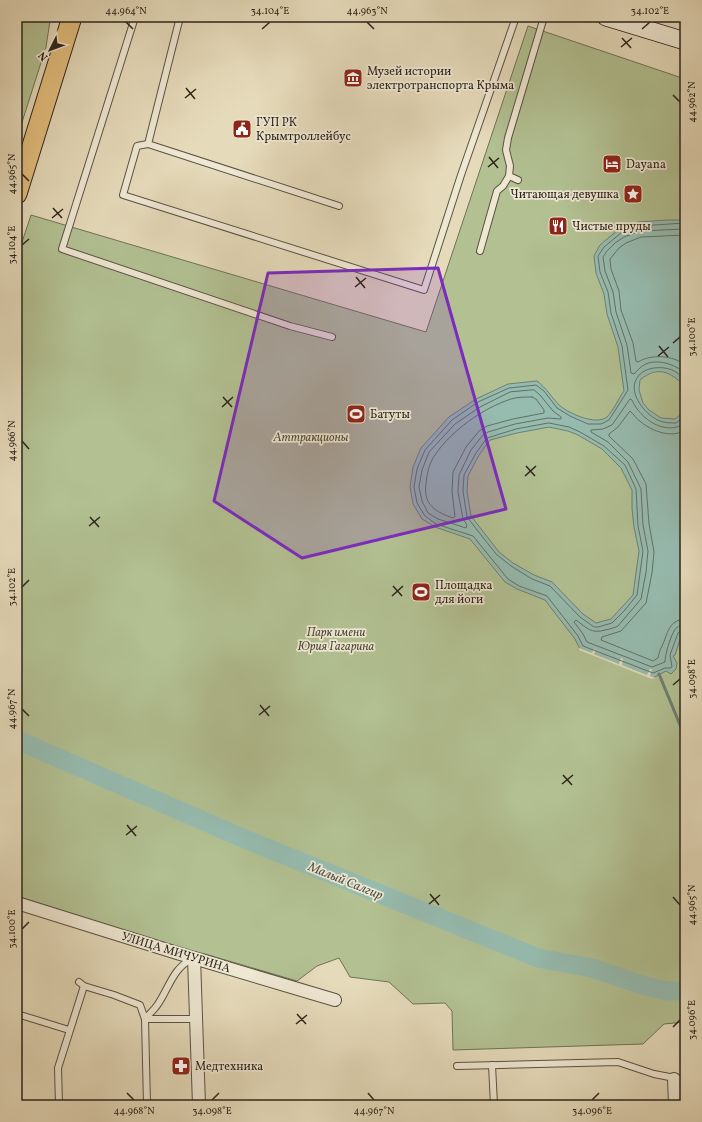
<svg xmlns="http://www.w3.org/2000/svg" width="702" height="1122" font-family="Vollkorn,serif">
<rect width="100%" height="100%" fill="#e5daba"/>
<filter id="stains"><feTurbulence type="fractalNoise" baseFrequency=".005" numOctaves="4"/><feColorMatrix values="0 0 0 0 .2 0 0 0 0 .09 0 0 0 0 .02 0 0 0 .5 -.17"/></filter>
<radialGradient id="worn" r=".72"><stop offset=".6" stop-color="#630" stop-opacity="0"/><stop offset="1" stop-color="#630" stop-opacity=".3"/></radialGradient>
<!-- green -->
<g fill="#b2c092" stroke="#707257">
<path d="M17 17H47L46 20 50 21 46 47 17 138Z"/>
<path d="M528 26 685 79V1022L664 1024 643 1044 453 1050 452 1011 445 1003 413 1004 389 982 350 977 339 958 317 966 297 981 205 954 178 948 17 896V257L31 215 426 332Z"/>
</g>
<!-- water -->
<path fill="#96bbaf" stroke="#6c7f74" fill-rule="evenodd" d="M667 220H685V386C670 372 658 365 640 380L639 390 643 403 649 410 661 418 675 419 684 412 685 410V633L681 636 675 655 673 656 677 663 676 669 671 674 666 671 653 678 580 649 575 639 545 600 517 589 505 582 470 539 435 527 422 519 413 504 410 487 413 467 421 448 449 417 476 399 508 384 537 381C547 389 550 395 558 404 567 413 596 426 607 417 613 411 619 398 624 391L618 347 607 314 604 294 596 273 594 256 600 245 619 229 638 222ZM549 427 568 431 578 435 602 449 621 468 632 490V509L634 527 639 551 633 595 611 619 596 623 583 614 552 582 534 575 513 563 499 552 471 516 467 491 468 476 479 455 490 440 517 433Z"/>
<!-- pier -->
<path fill="#e5daba" d="M579 648 592 653 594 649 596 650 594 654 619 664 621 658 623 659 622 665 647 675 650 669H652L650 676 656 678 652 679 579 650Z"/>
<g fill="none" stroke-linecap="round" stroke-linejoin="round">
<!-- shore -->
<g stroke="#627066" stroke-width="1">
<path d="M685 223 639 226 621 233 604 247 598 256 600 272 608 292 611 313 622 346 628 390 609 420 601 424H588L570 416 557 408 544 391 536 385 509 388 478 402 452 420 425 450 417 469 414 487 417 503 425 516 436 524 473 536 508 579 519 586 547 596 578 636 583 646 653 673 665 668H670L672 667 670 655 678 633 682 630H685"/>
<path d="M685 229 640 231 624 237 615 243 607 251 603 257 605 271 613 292 616 312 627 345 631 373 634 374C637 371 640 367 644 365 656 358 675 364 685 373"/>
<path d="M685 235 641 237 626 243 619 248 610 259 611 269 619 291 621 310 633 343 636 361 638 362C651 354 673 355 685 365"/>
<path d="M685 380C682 378 679 374 676 372 665 365 644 366 637 378 627 393 646 416 660 421 665 423 671 423 676 423L685 416"/>
<path d="M534 390 540 395 553 411 561 417V419L548 418 515 424 488 432 483 435 471 450 459 475 458 492 463 519 467 525 466 528 438 519 428 513 422 501 419 487 422 470 429 452 455 424 480 407 510 392Z"/>
<path d="M532 397 536 399 544 410V413L513 419 487 426 479 431 466 447 453 472 452 491 455 517 453 518C436 512 423 505 426 484 427 474 429 463 435 455 451 431 483 408 511 399 517 397 525 397 532 397Z"/>
<path d="M549 423 569 427 580 432 604 446 625 465 636 489 638 526 643 551 637 595 624 611 612 623 598 627H594L580 617 550 586 532 579 511 566 496 554 467 517 463 491 464 475 476 453 487 438 516 429Z"/>
<path d="M685 423C666 437 640 419 632 400L630 399 612 425 603 429 591 430V432L608 442 628 462 641 489 643 525 648 551 646 572 641 599 618 626C614 628 610 629 605 630 591 634 587 628 576 620L574 622 583 634 587 642 652 667 665 662C665 655 670 638 674 631 676 627 680 625 685 625"/>
<path d="M685 430C672 439 652 431 641 422 636 419 634 414 630 411L618 427 609 434V436L633 459 646 484 649 524 654 552 652 573 646 603 621 631 602 637 601 640 653 661 658 658C659 653 660 650 662 646 668 634 668 620 685 619"/>
</g>
<!-- stream -->
<path stroke="#6c7f74" stroke-width="3" d="M659 674 685 737"/>
<!-- river -->
<path stroke="#96bbaf" stroke-width="19" d="M17 740 245 839 538 958 592 968 645 986 667 991H685"/>
<defs>
<g id="lane">
<path d="M135 17 62 249 290 326 332 337"/>
<path d="M180 17 148 144 339 206"/>
<path d="M148 144 137 146 123 195 424 290 461 175 516 17"/>
<path d="M509 176 518 180"/>
<path d="M480 251 497 191 503 186 509 176 510 166 506 150 508 138 544 17"/>
<path d="M192 959C173 968 169 988 158 1004 155 1009 149 1014 145 1019H196"/>
<path d="M79 982 84 986 114 995 140 1005 145 1019 147 1105"/>
<path d="M17 1014 69 1030"/>
<path d="M492 1065 494 1105"/>
<path d="M457 1066 618 1062 654 1074 685 1080"/>
<path d="M59 1105 58 1068 84 986"/>
</g>
<g id="street">
<path d="M17 903 177 953 335 1000"/>
<path d="M194 958 199 1105"/>
<path d="M674 1079 675 1105"/>
</g>
<path id="secondary" d="M606 17 685 41"/>
<path id="primary" d="M17 194 72 17"/>
</defs>
<!-- lane casing -->
<use href="#lane" stroke="#5b5244" stroke-width="8"/>
<!-- street casing -->
<use href="#street" stroke="#5b5244" stroke-width="14"/>
<!-- secondary casing -->
<use href="#secondary" stroke="#2d241c" stroke-width="19"/>
<!-- primary casing -->
<use href="#primary" stroke="#2d241c" stroke-width="21"/>
<!-- lane -->
<use href="#lane" stroke="#eee7d2" stroke-width="6"/>
<!-- street -->
<use href="#street" stroke="#eee7d2" stroke-width="12"/>
<!-- secondary -->
<use href="#secondary" stroke="#eee7d2" stroke-width="17"/>
<!-- primary -->
<use href="#primary" stroke="#e2bd7d" stroke-width="19"/>
</g>
<!-- marked area -->
<path fill="#7b2cbf" fill-opacity="0.2" stroke="#7b2cbf" stroke-width="3" stroke-linejoin="round" d="M438 268 506 509 302 558 214 501 268 273Z"/>
<!-- ticks -->
<path fill="none" stroke="#2d241c" stroke-width="1.5" d="M126 22 133 29M367 22 374 29M262 29 270 22M642 29 650 22M622 38 631 48M621 47 632 38M186 88 195 99M673 95 680 102M185 98 196 89M489 157 498 168M488 167 499 158M22 174 29 181M53 208 62 218M52 218 63 209M22 245 29 239M356 277 365 288M355 287 366 278M673 343 680 337M659 346 668 357M658 356 669 347M223 397 232 407M222 407 233 397M22 441 29 449M526 466 535 476M525 476 536 466M90 517 99 527M89 526 100 517M393 586 402 596M22 587 29 580M392 596 403 586M673 685 680 679M260 705 269 716M22 709 29 716M259 715 270 706M563 775 572 785M562 784 573 775M127 825 136 836M126 835 137 826M430 894 439 905M673 897 680 905M429 904 440 895M22 929 29 922M297 1014 306 1024M296 1024 307 1015M673 1027 680 1020M127 1093 134 1100M368 1093 374 1100M212 1100 219 1093M592 1100 599 1093"/>
<!-- icons -->
<defs>
<symbol id="museum-square" viewBox="-11 -11 22 22"><rect x="-9" y="-9" width="18" height="18" rx="4" fill="#8f2418" stroke="#eee7d2"/><path d="M0-6L6-3V-2H-6V-3ZM-5-1h2V3h-2ZM-1-1h2V3h-2ZM3-1h2V3H3ZM-6 4H6V6H-6Z" fill="#fff"/></symbol>
<symbol id="civic-square" viewBox="-11 -11 22 22"><rect x="-9" y="-9" width="18" height="18" rx="4" fill="#8f2418" stroke="#eee7d2"/><path d="M-.6-6.5H3V-4.5H.6V-3L4-1V1h2V6H-6V1h2V-1L-.6-3ZM-1.2 2.5V6h2.4V2.5Z" fill="#fff"/></symbol>
<symbol id="hotel-square" viewBox="-11 -11 22 22"><rect x="-9" y="-9" width="18" height="18" rx="4" fill="#8f2418" stroke="#eee7d2"/><path d="M-6-4.5h1.5V1H6V5H4.5V3h-9V5H-6ZM-4 0a1.8 1.8 0 1 1 3.6 0ZM.5 0V-2.5h3Q6-2.5 6 0Z" fill="#fff"/></symbol>
<symbol id="sight-square" viewBox="-11 -11 22 22"><rect x="-9" y="-9" width="18" height="18" rx="4" fill="#8f2418" stroke="#eee7d2"/><path d="M0-6L1.8-2.2L6-1.7L2.9 1.2L3.7 5.4L0 3.3L-3.7 5.4L-2.9 1.2L-6-1.7L-1.8-2.2Z" fill="#fff"/></symbol>
<symbol id="restaurant-square" viewBox="-11 -11 22 22"><rect x="-9" y="-9" width="18" height="18" rx="4" fill="#8f2418" stroke="#eee7d2"/><path d="M-5-6h1v4h1v-4h1v4h1v-4h1v5L-1.5 .5V6h-2V.5L-5-1ZM5-6V6H3V1.5H1.5Q1.5-4 5-6Z" fill="#fff"/></symbol>
<symbol id="stadium-square" viewBox="-11 -11 22 22"><rect x="-9" y="-9" width="18" height="18" rx="4" fill="#8f2418" stroke="#eee7d2"/><path d="M0-5a6.5 5 0 1 0 0 10a6.5 5 0 1 0 0-10ZM-3.5-1.8h7v3.6h-7Z" fill="#fff"/></symbol>
<symbol id="pharmacy-square" viewBox="-11 -11 22 22"><rect x="-9" y="-9" width="18" height="18" rx="4" fill="#8f2418" stroke="#eee7d2"/><path d="M-2-6h4v4h4v4h-4v4h-4v-4h-4v-4h4Z" fill="#fff"/></symbol>
</defs>
<g fill-rule="evenodd">
<use href="#museum-square" x="342" y="67" width="22" height="22"/>
<use href="#civic-square" x="231" y="118" width="22" height="22"/>
<use href="#hotel-square" x="601" y="153" width="22" height="22"/>
<use href="#sight-square" x="622" y="183" width="22" height="22"/>
<use href="#restaurant-square" x="547" y="215" width="22" height="22"/>
<use href="#stadium-square" x="345" y="403" width="22" height="22"/>
<use href="#stadium-square" x="410" y="581" width="22" height="22"/>
<use href="#pharmacy-square" x="170" y="1055" width="22" height="22"/>
</g>
<g text-anchor="middle" stroke-width="3.5" stroke-linejoin="round" paint-order="stroke">
<!-- poi labels -->
<g font-size="12" fill="#2d241c" stroke="#eee7d2" text-anchor="start">
<text x="367" y="75">Музей истории<tspan x="367" dy="14">электротранспорта Крыма</tspan></text>
<text x="256" y="126">ГУП РК<tspan x="256" dy="14">Крымтроллейбус</tspan></text>
<text x="626" y="168">Dayana</text>
<text x="619" y="198" text-anchor="end">Читающая девушка</text>
<text x="572" y="230">Чистые пруды</text>
<text x="370" y="418">Батуты</text>
<text x="435" y="589">Площадка<tspan x="435" dy="14">для йоги</tspan></text>
<text x="195" y="1070">Медтехника</text>
</g>
<!-- park labels -->
<g font-size="12" font-style="italic" fill="#4e4b3a" stroke="#eee7d2">
<text x="311" y="441">Аттракционы</text>
<text x="336" y="636">Парк имени<tspan x="336" dy="14">Юрия Гагарина</tspan></text>
</g>
<!-- street labels -->
<g font-size="12" fill="#2d241c" stroke="#eee7d2">
<text transform="translate(176 952) rotate(17)" y="4">УЛИЦА МИЧУРИНА</text>
</g>
<!-- water labels -->
<g font-size="13" font-style="italic" fill="#4c5148" stroke="#eee7d2">
<text transform="translate(346 880) rotate(22)" y="5">Малый Салгир</text>
</g>
</g>
<!-- margin -->
<rect width="702" height="1122" fill="none" stroke="#e5daba" stroke-width="44"/>
<!-- north arrow -->
<g transform="translate(50 50) rotate(228)" stroke="#eee7d2" stroke-width="3" paint-order="stroke">
<path d="M0-3L7 15L0 10L-7 15Z" fill="#2d241c"/>
<text y="-6" font-size="11" font-weight="bold" text-anchor="middle" fill="#2d241c">N</text>
</g>
<rect x="22" y="22" width="658" height="1078" fill="none" stroke="#2d241c" stroke-width="1.5"/>
<g font-size="10" text-anchor="middle" fill="#2d241c">
<text x="126" y="14">44.964°N</text>
<text x="270" y="14">34.104°E</text>
<text x="367" y="14">44.963°N</text>
<text x="650" y="14">34.102°E</text>
<text transform="translate(691 102) rotate(-90)" y="4">44.962°N</text>
<text transform="translate(11 174) rotate(-90)" y="4">44.965°N</text>
<text transform="translate(11 245) rotate(-90)" y="4">34.104°E</text>
<text transform="translate(691 337) rotate(-90)" y="4">34.100°E</text>
<text transform="translate(11 441) rotate(-90)" y="4">44.966°N</text>
<text transform="translate(11 587) rotate(-90)" y="4">34.102°E</text>
<text transform="translate(691 679) rotate(-90)" y="4">34.098°E</text>
<text transform="translate(11 709) rotate(-90)" y="4">44.967°N</text>
<text transform="translate(691 905) rotate(-90)" y="4">44.965°N</text>
<text transform="translate(11 929) rotate(-90)" y="4">34.100°E</text>
<text transform="translate(691 1020) rotate(-90)" y="4">34.096°E</text>
<text x="134" y="1114">44.968°N</text>
<text x="212" y="1114">34.098°E</text>
<text x="374" y="1114">44.967°N</text>
<text x="592" y="1114">34.096°E</text>
</g>
<rect width="100%" height="100%" filter="url(#stains)"/>
<rect width="100%" height="100%" fill="url(#worn)"/>
</svg>
